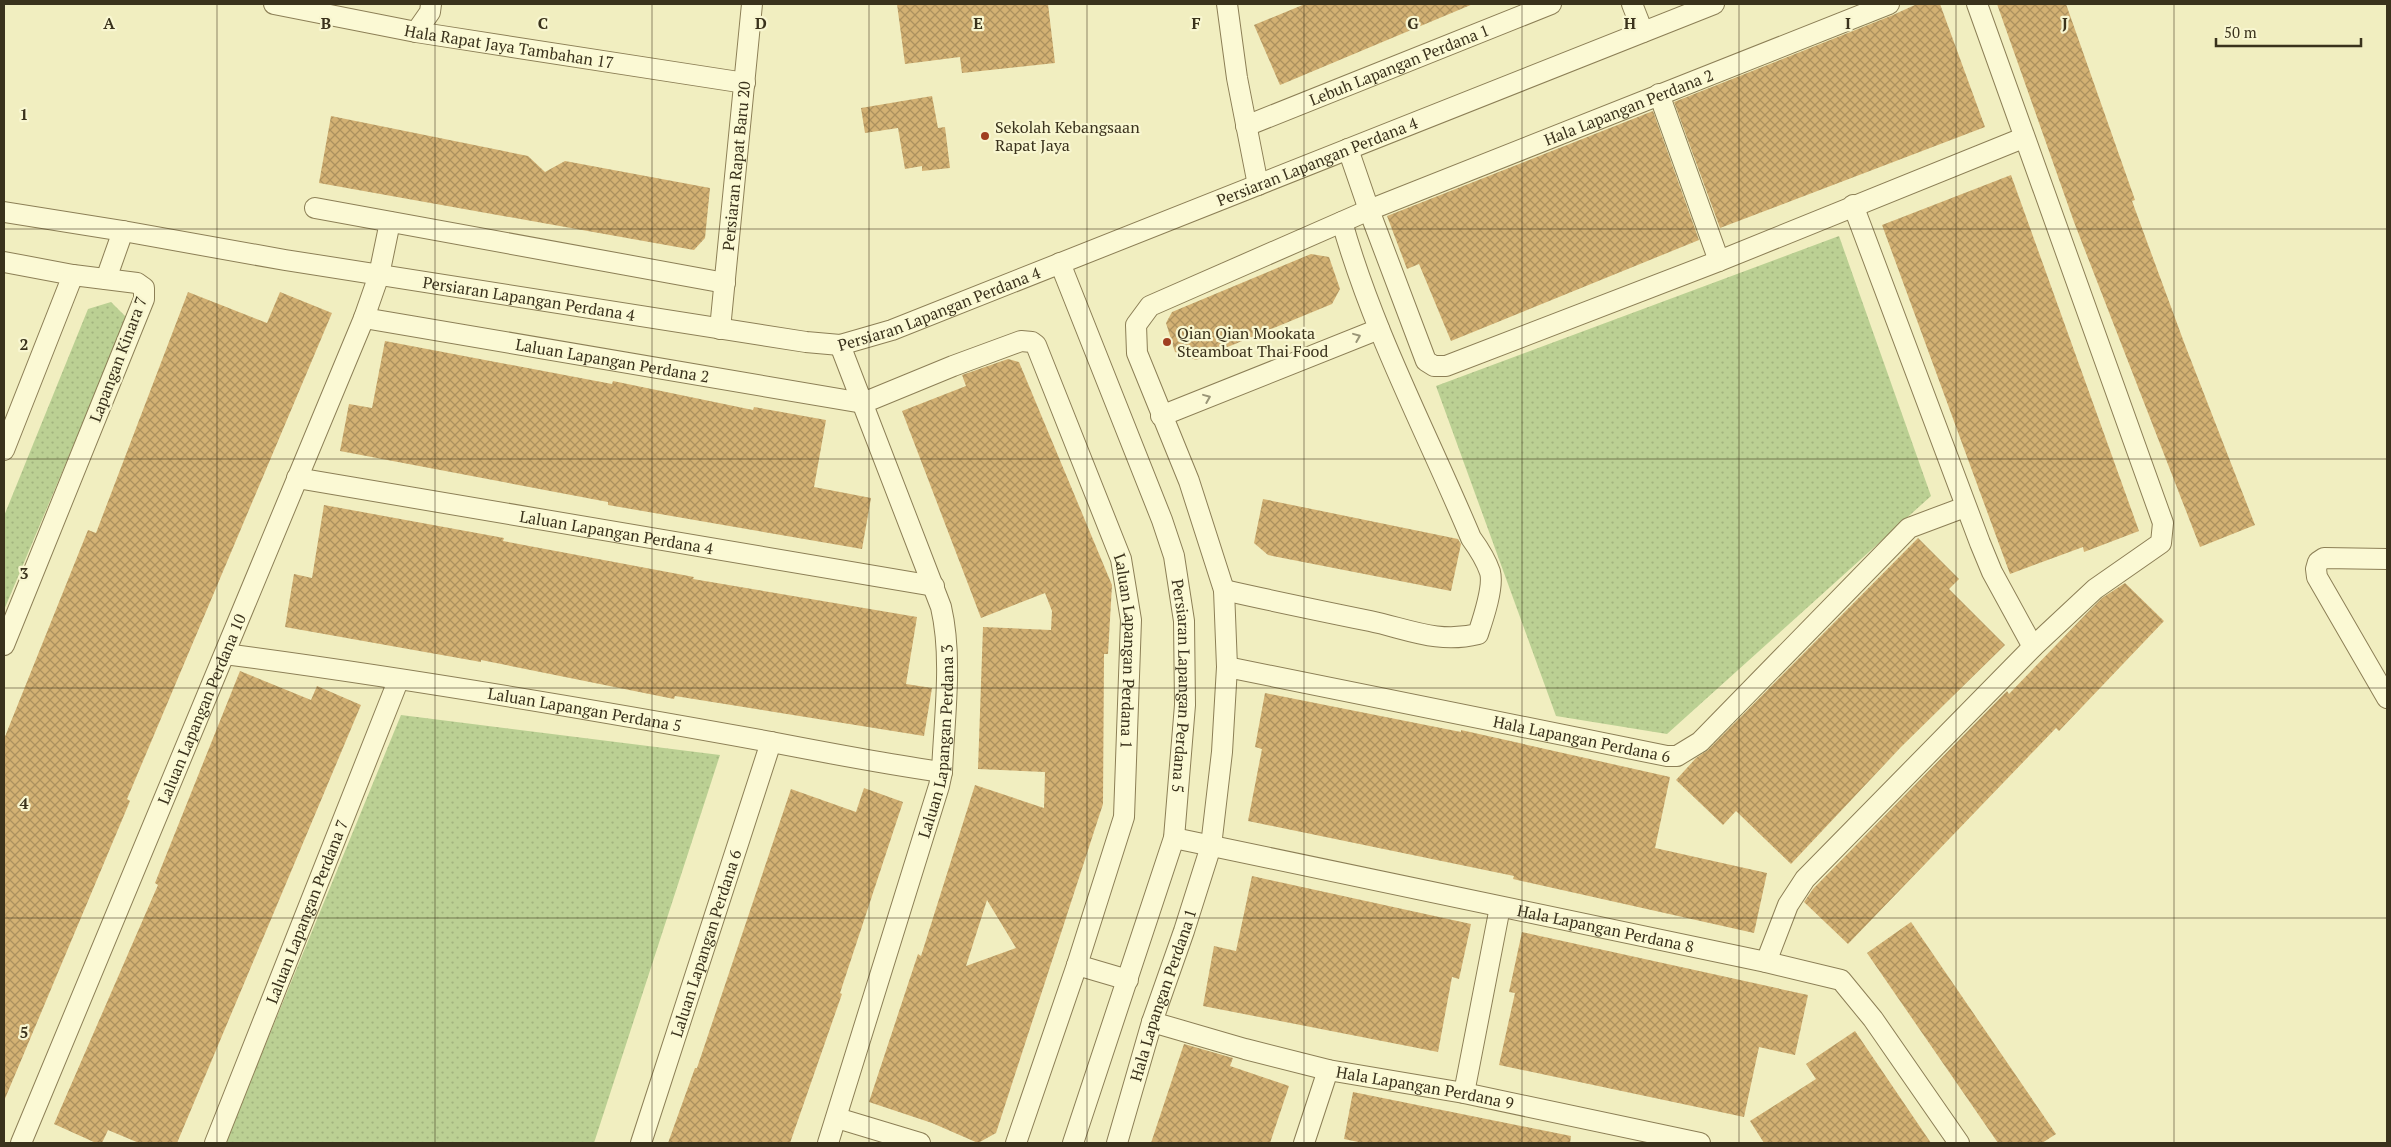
<svg xmlns="http://www.w3.org/2000/svg" width="2391" height="1147" font-family="'PT Serif',serif">
<defs>
<pattern id="park-dots" width="8" height="8" patternUnits="userSpaceOnUse" patternTransform="scale(1.25)"><rect width="8" height="8" fill="#bbd093"/><path d="M2 2h.1M6 6h.1" fill="none" stroke="#a2b37e" stroke-width="1.8" stroke-linecap="round"/></pattern>
<pattern id="building-cross-hatch" width="8" height="8" patternUnits="userSpaceOnUse" patternTransform="scale(1.25)"><rect width="8" height="8" fill="#d3b173"/><path d="M0 0l8 8M0 8l8-8" fill="none" stroke="#ac915e"/></pattern>
</defs>
<rect width="100%" height="100%" fill="#f1eec0"/>
<!-- park -->
<g fill="url(#park-dots)">
<path d="M1839 236 1931 496 1667 734 1556 716 1436 386Z"/>
<path d="M111 302 127 318 4 610V516L88 309Z"/>
<path d="M401 715 720 755 594 1143H225Z"/>
</g>
<!-- building -->
<g fill="url(#building-cross-hatch)" fill-rule="evenodd">
<path d="M897 4H1048L1055 63 962 73 960 57 905 64Z"/>
<path d="M1305 4H1473L1280 85 1254 25Z"/>
<path d="M1917 4H1940L1985 127 1720 228 1674 102 1893 15Z"/>
<path d="M1997 4H2066L2135 200 2132 201 2185 345 2255 525 2200 547 2074 222Z"/>
<path d="M932 96 938 128 945 127 950 168 922 171V166L905 169 898 128 865 133 861 108Z"/>
<path d="M1653 111 1699 240 1451 341 1419 264 1407 269 1387 216Z"/>
<path d="M331 116 528 156 545 172 565 161 710 188 705 238 694 250 319 183Z"/>
<path d="M2011 175 2139 531 2084 552 2083 547 2010 574 1882 225Z"/>
<path d="M1311 254 1329 257 1340 289 1332 304 1196 360 1175 352 1166 323 1172 312Z"/>
<path d="M188 292 267 323 280 292 332 313 127 799 130 801 4 1101V739L88 530 96 533Z"/>
<path d="M385 341 612 384 613 381 753 410 754 407 826 420 814 487 871 498 862 549 608 505V502L340 451 349 404 372 408Z"/>
<path d="M1008 359 1019 362 1112 585 1108 654H1104L1103 804 996 1133 978 1143 932 1123 869 1102 918 954 921 956 975 785 1044 808 1045 772 978 769 983 627 1051 630 1052 611 1045 593 981 618 902 411 966 386 962 375ZM987 900 1016 948 966 966Z"/>
<path d="M1263 499 1458 539 1461 544 1451 591 1268 555 1254 543Z"/>
<path d="M324 505 504 538 503 541 694 577 693 579 917 617 906 684 932 688 924 736 675 696 674 699 481 660V662L285 627 294 574 312 578Z"/>
<path d="M1918 538 1959 579 1949 589 2005 645 1901 747 1791 864 1736 811 1723 825 1676 780 1696 758 1708 750Z"/>
<path d="M2125 583 2164 621 2059 731 2056 728 1848 944 1804 902 1813 889 2007 691 2009 694 2087 613 2102 598Z"/>
<path d="M240 671 311 700 317 686 361 705 177 1143H139L108 1130 102 1143H96L54 1124 158 885 155 883Z"/>
<path d="M1265 693 1461 732V730L1670 777 1655 848 1767 873 1754 933 1513 879 1514 876 1248 821 1262 749 1255 747Z"/>
<path d="M864 788 903 802 840 993 842 994 790 1143H668L695 1068H697L791 789 856 812Z"/>
<path d="M1252 876 1471 924 1459 979 1452 977 1438 1052 1203 1006 1214 946 1236 951Z"/>
<path d="M1911 922 2056 1134 2042 1143H1998L1867 953Z"/>
<path d="M1522 932 1808 995 1795 1055 1759 1047 1744 1117 1499 1065 1515 993 1509 992Z"/>
<path d="M1855 1031 1931 1143H1764L1750 1121 1816 1079 1806 1064Z"/>
<path d="M1184 1044 1233 1058 1230 1066 1289 1086 1270 1143H1151Z"/>
<path d="M1353 1092 1571 1136 1570 1143H1363L1344 1139Z"/>
</g>
<g fill="none" stroke-linecap="round" stroke-linejoin="round">
<defs>
<g id="minor">
<path id="s1" d="M274 4 416 32 745 83"/>
<path d="M1227 4 1237 78 1258 185"/>
<path d="M1632 4 1643 32"/>
<path d="M416 32 430 12 431 4"/>
<path d="M1659 94 1719 261"/>
<path id="s2" d="M1246 126 1551 4"/>
<path d="M1348 149 1369 210 1426 361 1434 366H1446L1719 261 2023 138"/>
<path d="M1853 205 1980 543 1992 572 2033 647"/>
<path d="M315 208 725 283"/>
<path id="s3" d="M4 212 123 231 285 260 806 342 840 345 892 330 1714 4"/>
<path d="M4 262 73 275"/>
<path id="s4" d="M1060 263 1162 520 1174 556 1184 621 1185 705 1174 838 1073 1143"/>
<path d="M106 279 123 231"/>
<path id="s5" d="M364 318 863 403 953 366 1021 341 1032 342 1036 345 1121 559 1131 620 1124 817 1077 965 1016 1143"/>
<path id="s6" d="M720 329 752 4"/>
<path d="M1161 416 1379 329"/>
<path d="M4 450 73 275 137 283 144 288V299L4 645"/>
<path id="s7" d="M297 478 934 586"/>
<path d="M2387 559 2324 558 2318 562 2316 569 2317 577 2387 698"/>
<path d="M1224 590C1272 601 1321 611 1370 621 1408 629 1438 644 1478 634 1483 619 1494 587 1490 572 1486 560 1479 549 1471 538 1427 433 1373 332 1342 222"/>
<path id="s8" d="M225 654C407 678 590 709 771 742 828 753 885 764 942 772"/>
<path id="s9" d="M1227 667 1667 756H1677L1700 742 1909 528 1965 507"/>
<path id="s10" d="M1174 838 1766 962 1841 980 1873 1019 1959 1143"/>
<path d="M1766 962 1788 905 1805 879 2033 647 2095 589 2161 543 2163 523 1977 4"/>
<path d="M1077 965 1128 980"/>
<path id="s11" d="M1152 1022 1245 1049 1328 1070 1464 1093 1700 1143"/>
<path d="M1464 1093 1500 907"/>
<path d="M837 1118 920 1143"/>
<path id="s12" d="M21 1143 364 318 379 275 390 222"/>
<path id="s13" d="M215 1143 398 681"/>
<path id="s14" d="M641 1143 771 742"/>
<path id="s15" d="M828 1143 939 786 942 772C944 720 953 658 941 607L840 345"/>
<path id="s16" d="M1117 1143 1152 1022 1184 931 1211 846 1222 752 1227 667 1224 590 1189 481 1137 353 1136 325 1150 306 1369 210 1889 4"/>
<path d="M1304 1143 1328 1070"/>
</g>
</defs>
<!-- minor casing -->
<use href="#minor" stroke="#8c7f56" stroke-width="22"/>
<!-- minor -->
<use href="#minor" stroke="#fbf9d4" stroke-width="20"/>
</g>
<!-- one-way arrows -->
<defs><path id="oneway-chevron" d="M-2-3.5L2.5 0L-2 3.5" fill="none" stroke-width="1.6" stroke-linecap="round" stroke-linejoin="round" transform="scale(1.25)"/></defs>
<g stroke="#9a9678">
<use href="#oneway-chevron" transform="translate(1357 337) rotate(-22)"/>
<use href="#oneway-chevron" transform="translate(1207 398) rotate(-22)"/>
</g>
<!-- grid -->
<path fill="none" stroke="#3a321c" stroke-width="1" stroke-opacity="0.55" d="M217 4V1143M435 4V1143M652 4V1143M869 4V1143M1087 4V1143M1304 4V1143M1522 4V1143M1739 4V1143M1956 4V1143M2174 4V1143M4 229H2387M4 459H2387M4 688H2387M4 918H2387"/>
<!-- markers -->
<g fill="#a03e21" stroke="#f8f6d0" stroke-width="2">
<circle cx="985" cy="136" r="5"/>
<circle cx="1167" cy="342" r="5"/>
</g>
<g text-anchor="middle" stroke-width="4.5" stroke-linejoin="round" paint-order="stroke">
<!-- street labels -->
<g font-size="16" fill="#3a321c" stroke="#f8f6d0">
<text dy="6" stroke="none"><textPath href="#s1" startOffset="239">Hala Rapat Jaya Tambahan 17</textPath></text>
<text dy="6" stroke="none"><textPath href="#s2" startOffset="165">Lebuh Lapangan Perdana 1</textPath></text>
<text dy="6" stroke="none"><textPath href="#s16" startOffset="1391">Hala Lapangan Perdana 2</textPath></text>
<text dy="6" stroke="none"><textPath href="#s3" startOffset="1358">Persiaran Lapangan Perdana 4</textPath></text>
<text dy="6" stroke="none"><textPath href="#s6" startOffset="164">Persiaran Rapat Baru 20</textPath></text>
<text dy="6" stroke="none"><textPath href="#s3" startOffset="532">Persiaran Lapangan Perdana 4</textPath></text>
<text dy="6" stroke="none"><textPath href="#s3" startOffset="952">Persiaran Lapangan Perdana 4</textPath></text>
<text transform="translate(118 359) rotate(-69)" y="6">Lapangan Kinara 7</text>
<text dy="6" stroke="none"><textPath href="#s5" startOffset="252">Laluan Lapangan Perdana 2</textPath></text>
<text dy="6" stroke="none"><textPath href="#s7" startOffset="324">Laluan Lapangan Perdana 4</textPath></text>
<text dy="6" stroke="none"><textPath href="#s5" startOffset="1015">Laluan Lapangan Perdana 1</textPath></text>
<text dy="6" stroke="none"><textPath href="#s4" startOffset="445">Persiaran Lapangan Perdana 5</textPath></text>
<text dy="6" stroke="none"><textPath href="#s12" startOffset="470">Laluan Lapangan Perdana 10</textPath></text>
<text dy="6" stroke="none"><textPath href="#s8" startOffset="364">Laluan Lapangan Perdana 5</textPath></text>
<text dy="6" stroke="none"><textPath href="#s9" startOffset="362">Hala Lapangan Perdana 6</textPath></text>
<text dy="6" stroke="none"><textPath href="#s15" startOffset="418">Laluan Lapangan Perdana 3</textPath></text>
<text dy="6" stroke="none"><textPath href="#s13" startOffset="249">Laluan Lapangan Perdana 7</textPath></text>
<text dy="6" stroke="none"><textPath href="#s10" startOffset="441">Hala Lapangan Perdana 8</textPath></text>
<text dy="6" stroke="none"><textPath href="#s14" startOffset="210">Laluan Lapangan Perdana 6</textPath></text>
<text dy="6" stroke="none"><textPath href="#s16" startOffset="155">Hala Lapangan Perdana 1</textPath></text>
<text dy="6" stroke="none"><textPath href="#s11" startOffset="281">Hala Lapangan Perdana 9</textPath></text>
</g>
<!-- poi labels -->
<g font-size="16" fill="#3a321c" stroke="#f8f6d0" text-anchor="start">
<text x="995" y="133">Sekolah Kebangsaan<tspan x="995" dy="18">Rapat Jaya</tspan></text>
<text x="1177" y="339">Qian Qian Mookata<tspan x="1177" dy="18">Steamboat Thai Food</tspan></text>
</g>
</g>
<g font-size="16" text-anchor="middle" font-weight="bold" fill="#3a321c" stroke="#f8f6d0" stroke-width="4.5" stroke-linejoin="round" paint-order="stroke">
<text x="109" y="29">A</text>
<text x="326" y="29">B</text>
<text x="543" y="29">C</text>
<text x="761" y="29">D</text>
<text x="978" y="29">E</text>
<text x="1196" y="29">F</text>
<text x="1413" y="29">G</text>
<text x="1630" y="29">H</text>
<text x="1848" y="29">I</text>
<text x="2065" y="29">J</text>
<text x="24" y="120">1</text>
<text x="24" y="350">2</text>
<text x="24" y="579">3</text>
<text x="24" y="809">4</text>
<text x="24" y="1038">5</text>
</g>
<!-- border -->
<rect width="2391" height="1147" fill="none" stroke="#3a321c" stroke-width="10"/>
<!-- scale -->
<path d="M2216 38v8h145v-8" fill="none" stroke="#3a321c" stroke-width="2.5"/>
<text x="2224" y="38" font-size="15" fill="#3a321c" stroke="#f8f6d0" stroke-width="4" paint-order="stroke">50 m</text>
</svg>
